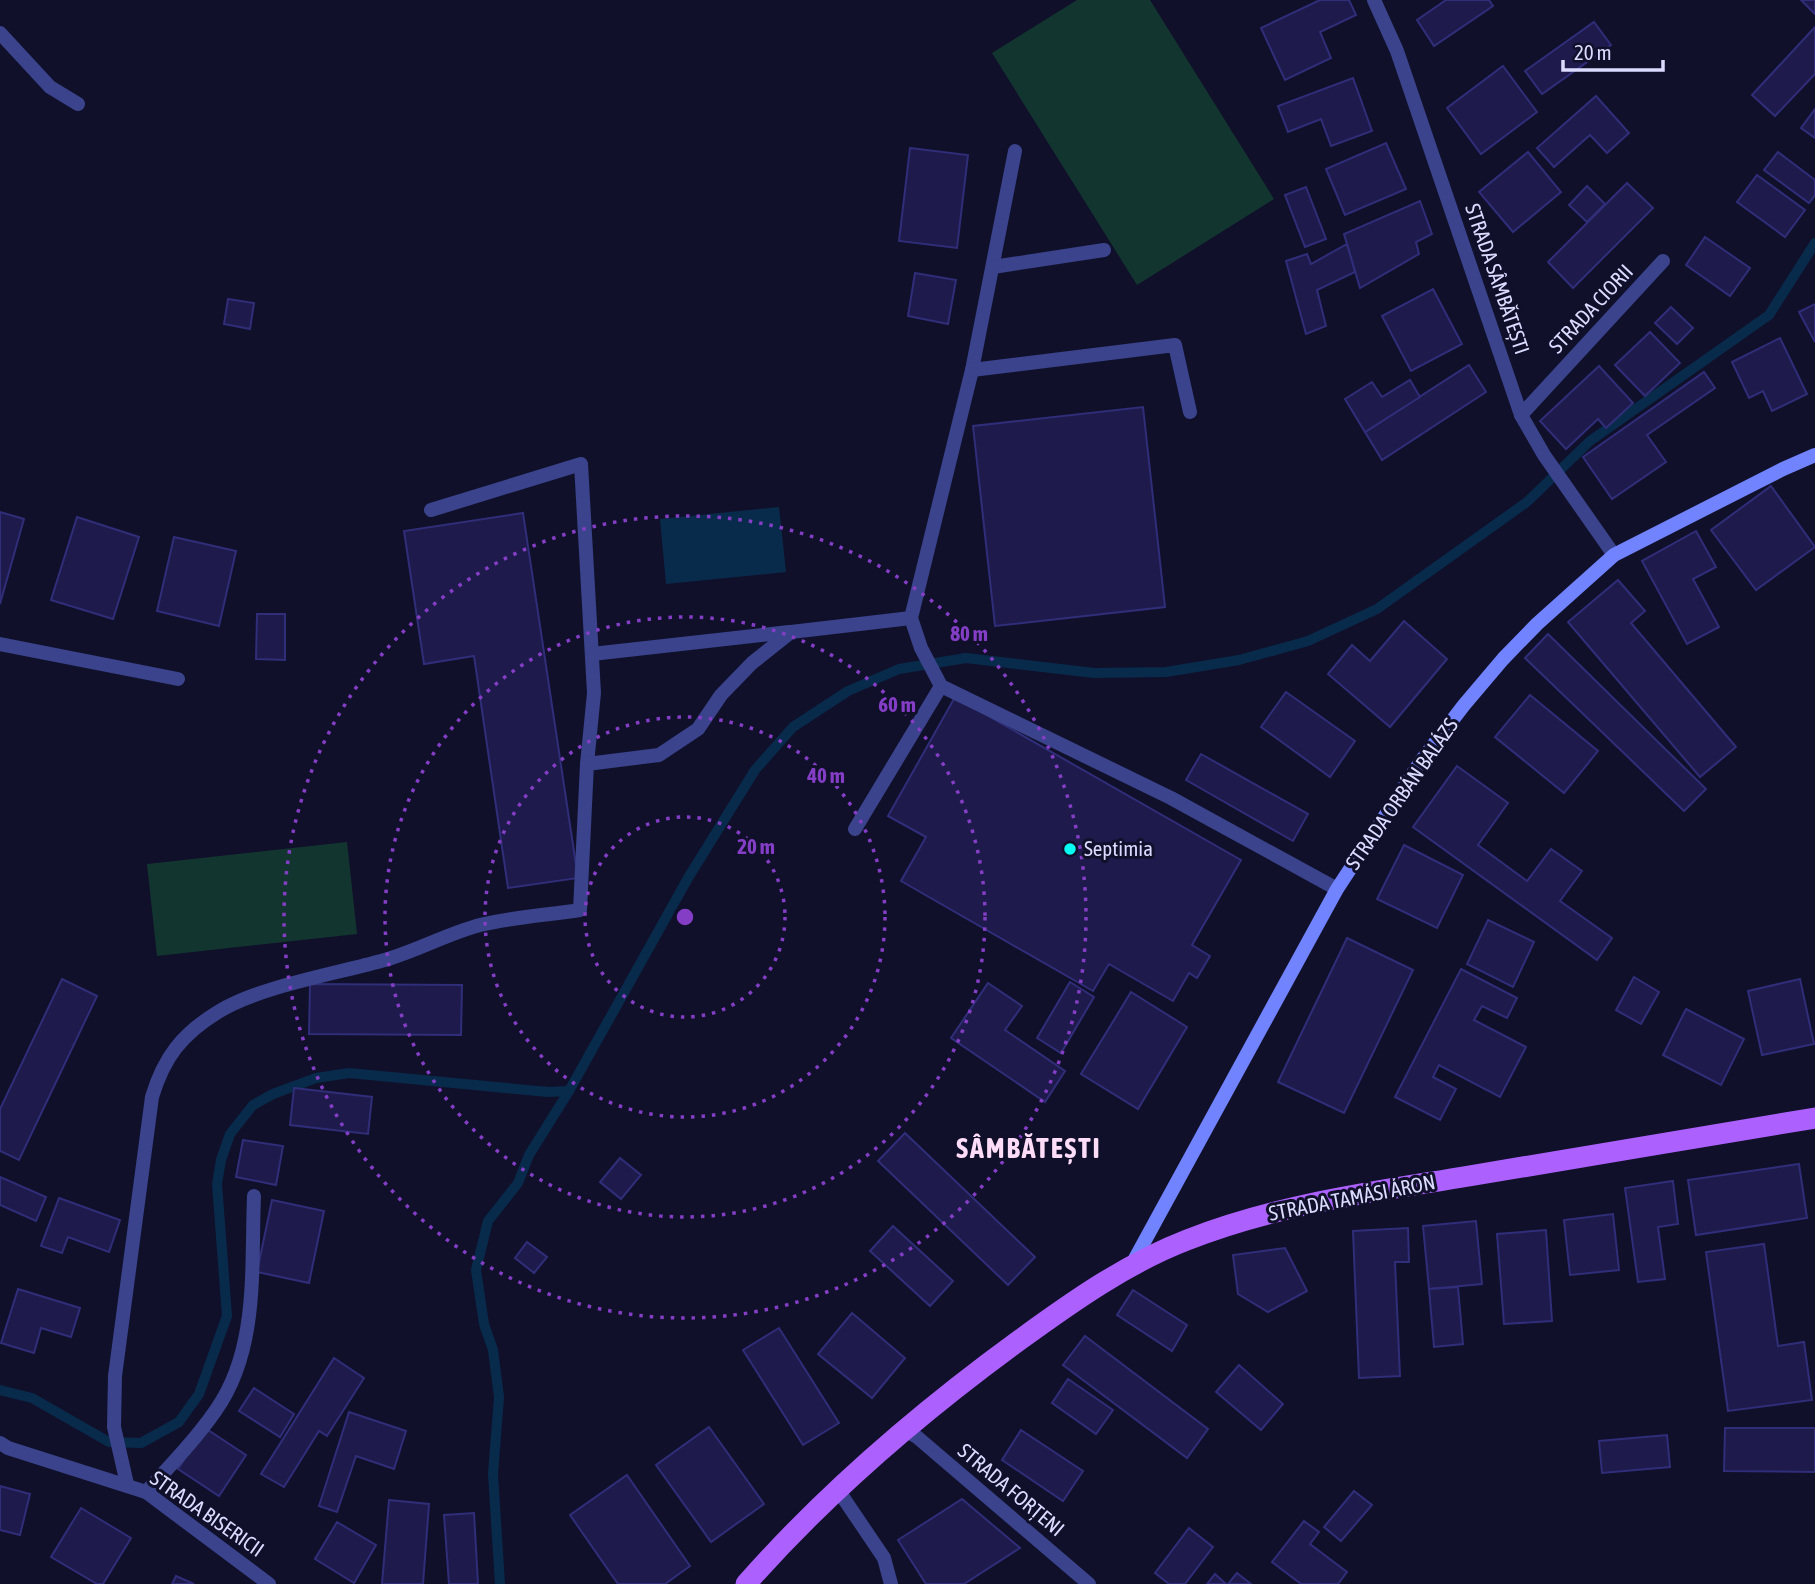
<svg xmlns="http://www.w3.org/2000/svg" width="1815" height="1584" font-family="'Asap Condensed',sans-serif">
<rect width="100%" height="100%" fill="#10102b"/>
<!-- green -->
<g fill="#13352f">
<path d="M1077 0H1150L1274 199 1137 285 992 53Z"/>
<path d="M347 842 357 934 157 956 147 864Z"/>
</g>
<!-- water -->
<path fill="#092b4b" d="M779 507 786 572 666 584 660 519Z"/>
<g fill="none" stroke-linecap="round" stroke-linejoin="round">
<!-- stream -->
<g stroke="#092b4b" stroke-width="10">
<path d="M0 1390 32 1398 109 1442 141 1443 179 1422 199 1394 227 1316 217 1184 221 1160 230 1134 253 1105 273 1094 316 1078 349 1073 548 1092 569 1091"/>
<path d="M500 1584 493 1474 499 1397 493 1350 484 1324 476 1270 488 1221 518 1183 529 1155 569 1091 688 878 755 770 793 727 848 691 899 669 966 658 1094 673 1166 672 1239 660 1308 641 1377 609 1527 502 1590 441 1769 315 1815 243"/>
</g>
</g>
<!-- building -->
<g fill="#1e1b4c" stroke="#302d79" stroke-width="2">
<path d="M1320 0H1349L1356 15 1320 32 1331 58 1285 80 1261 28Z"/>
<path d="M1446 0H1489L1493 6 1434 46 1417 20Z"/>
<path d="M1801 0H1815V14Z"/>
<path d="M1594 22 1611 45 1542 94 1525 71Z"/>
<path d="M1815 27V74L1775 116 1752 95Z"/>
<path d="M1503 66 1537 112 1481 154 1447 108Z"/>
<path d="M1353 78 1372 131 1331 146 1321 119 1288 132 1278 106Z"/>
<path d="M1596 96 1629 133 1607 153 1590 135 1554 167 1537 148Z"/>
<path d="M1815 109V138L1801 128Z"/>
<path d="M1386 143 1406 189 1345 215 1326 169Z"/>
<path d="M910 148 968 155 957 248 899 241Z"/>
<path d="M1528 152 1561 192 1513 232 1479 192Z"/>
<path d="M1778 152 1815 180V195L1809 203 1764 170Z"/>
<path d="M1757 175 1805 210 1785 237 1737 202Z"/>
<path d="M1627 183 1653 208 1573 288 1548 262Z"/>
<path d="M1587 186 1605 204 1587 222 1569 205Z"/>
<path d="M1306 187 1326 239 1305 247 1285 195Z"/>
<path d="M1420 201 1432 234 1416 242 1419 254 1360 288 1344 234Z"/>
<path d="M1705 237 1750 268 1730 296 1686 265Z"/>
<path d="M1347 244 1355 272 1317 290 1326 326 1306 334 1286 261 1307 254 1311 264Z"/>
<path d="M915 273 956 280 948 324 908 316Z"/>
<path d="M1433 289 1462 344 1411 371 1382 316Z"/>
<path d="M228 299 254 303 250 329 224 324Z"/>
<path d="M1815 304V342L1799 312Z"/>
<path d="M1671 307 1693 328 1677 344 1655 323Z"/>
<path d="M1650 332 1680 363 1645 396 1615 365Z"/>
<path d="M1780 338 1807 394 1772 411 1763 391 1749 398 1732 362Z"/>
<path d="M1469 365 1486 392 1382 460 1365 432Z"/>
<path d="M1599 366 1633 403 1606 428 1598 419 1566 449 1540 421Z"/>
<path d="M1704 372 1715 388 1647 435 1666 462 1612 499 1583 457Z"/>
<path d="M1410 380 1420 397 1365 432 1345 399 1372 382 1382 397Z"/>
<path d="M1143 407 1165 607 995 626 973 426Z"/>
<path d="M1771 486 1815 547 1756 590 1711 530Z"/>
<path d="M0 512 24 519 0 604Z"/>
<path d="M523 513 578 878 508 888 474 656 424 664 404 531Z"/>
<path d="M77 517 139 537 113 619 51 600Z"/>
<path d="M1696 531 1716 567 1693 579 1719 627 1687 644 1642 561Z"/>
<path d="M174 537 236 551 219 626 157 611Z"/>
<path d="M1618 580 1645 611 1631 623 1736 747 1700 777 1568 622Z"/>
<path d="M257 614H285V660L256 659Z"/>
<path d="M1404 621 1447 659 1390 727 1328 674 1352 645 1370 661Z"/>
<path d="M1548 634 1706 789 1684 811 1525 658Z"/>
<path d="M1286 692 1355 741 1330 777 1261 727Z"/>
<path d="M1530 695 1598 751 1564 793 1495 737Z"/>
<path d="M955 697 1241 860 1192 945 1210 956 1197 978 1189 973 1173 1001 1109 964 1093 991 901 881 926 837 888 816Z"/>
<path d="M1201 754 1308 814 1293 841 1186 780Z"/>
<path d="M1457 766 1508 803 1478 845 1527 881 1551 849 1582 871 1560 901 1612 938 1597 960 1413 827Z"/>
<path d="M1404 845 1463 875 1437 928 1377 899Z"/>
<path d="M1488 920 1534 942 1513 987 1467 964Z"/>
<path d="M1347 938 1413 970 1344 1113 1278 1082Z"/>
<path d="M1461 969 1517 998 1507 1018 1482 1006 1474 1020 1526 1047 1500 1097 1439 1065 1433 1077 1456 1089 1440 1120 1395 1097Z"/>
<path d="M1634 977 1659 992 1641 1024 1616 1010Z"/>
<path d="M62 979 97 996 19 1160 0 1151V1109Z"/>
<path d="M1800 979 1814 1044 1762 1055 1748 991Z"/>
<path d="M1070 982 1094 997 1061 1053 1037 1038Z"/>
<path d="M988 983 1022 1006 1005 1030 1065 1071 1045 1102 951 1038Z"/>
<path d="M310 984 462 985 461 1035 309 1034Z"/>
<path d="M1131 992 1187 1027 1138 1109 1081 1074Z"/>
<path d="M1686 1009 1744 1039 1721 1085 1663 1055Z"/>
<path d="M294 1088 372 1097 368 1134 290 1125Z"/>
<path d="M905 1133 1035 1257 1008 1285 878 1161Z"/>
<path d="M243 1140 283 1146 276 1185 236 1177Z"/>
<path d="M620 1158 641 1175 621 1199 600 1182Z"/>
<path d="M1799 1164 1807 1218 1696 1235 1688 1180Z"/>
<path d="M0 1177 46 1197 36 1221 0 1205Z"/>
<path d="M1673 1181 1678 1224 1658 1227 1665 1279 1638 1282 1625 1188Z"/>
<path d="M59 1198 120 1220 109 1252 68 1237 62 1253 41 1246Z"/>
<path d="M272 1200 324 1211 309 1283 257 1272Z"/>
<path d="M1613 1214 1619 1270 1570 1275 1564 1220Z"/>
<path d="M1476 1221 1482 1284 1429 1289 1423 1226Z"/>
<path d="M893 1226 953 1281 930 1306 870 1251Z"/>
<path d="M1408 1228 1409 1262H1395L1400 1376 1359 1378 1353 1231Z"/>
<path d="M1546 1230 1552 1321 1504 1324 1497 1234Z"/>
<path d="M527 1242 547 1257 534 1273 515 1258Z"/>
<path d="M1764 1244 1778 1346 1804 1342 1812 1400 1728 1411 1706 1252Z"/>
<path d="M1285 1248 1307 1291 1268 1312 1238 1294 1233 1255Z"/>
<path d="M1458 1287 1463 1344 1434 1347 1429 1289Z"/>
<path d="M18 1289 80 1308 71 1337 41 1328 34 1353 1 1343Z"/>
<path d="M1133 1290 1187 1325 1172 1351 1117 1315Z"/>
<path d="M852 1313 905 1358 872 1398 818 1354Z"/>
<path d="M779 1328 839 1423 803 1445 743 1350Z"/>
<path d="M1085 1336 1208 1429 1187 1458 1063 1365Z"/>
<path d="M334 1358 364 1378 327 1436 319 1431 284 1487 261 1474Z"/>
<path d="M1239 1365 1283 1404 1261 1430 1216 1392Z"/>
<path d="M1068 1379 1113 1410 1096 1434 1052 1403Z"/>
<path d="M254 1388 294 1414 280 1437 239 1411Z"/>
<path d="M349 1412 406 1431 394 1469 356 1456 337 1512 319 1506Z"/>
<path d="M709 1427 764 1504 711 1542 656 1465Z"/>
<path d="M205 1428 246 1455 219 1496 178 1469Z"/>
<path d="M1725 1428H1815V1472L1724 1471Z"/>
<path d="M1021 1430 1083 1471 1063 1501 1002 1460Z"/>
<path d="M1667 1435 1670 1467 1602 1473 1599 1441Z"/>
<path d="M627 1475 690 1566 665 1584H618L570 1515Z"/>
<path d="M0 1486 30 1494 20 1535 0 1530Z"/>
<path d="M1354 1491 1372 1505 1341 1541 1324 1527Z"/>
<path d="M962 1499 1020 1548 964 1584H926L898 1540Z"/>
<path d="M389 1500 429 1504 423 1584H382Z"/>
<path d="M81 1508 131 1538 103 1584H97L51 1557Z"/>
<path d="M474 1513 478 1584H449L444 1515Z"/>
<path d="M1304 1521 1319 1532 1310 1544 1347 1572 1338 1584H1301L1272 1562Z"/>
<path d="M337 1522 376 1545 354 1583 315 1559Z"/>
<path d="M1189 1528 1213 1547 1185 1584H1169L1155 1573Z"/>
<path d="M1237 1573 1251 1584H1228Z"/>
<path d="M1215 1574 1226 1584H1207Z"/>
<path d="M176 1576 194 1584H172Z"/>
</g>
<g fill="none" stroke-linecap="round" stroke-linejoin="round">
<!-- lane -->
<g stroke="#3a438b" stroke-width="14">
<path d="M0 33 50 87 78 104"/>
<path d="M1015 151 972 370 911 618 921 648 941 686 1171 798 1337 889"/>
<path d="M993 267 1104 250"/>
<path d="M972 370 1175 345 1190 412"/>
<path d="M431 510 581 464 594 693 587 764"/>
<path d="M592 654 789 632"/>
<path d="M855 829 941 686"/>
<path d="M127 1484 114 1427 115 1376 152 1097C164 1057 182 1034 218 1012 258 987 334 974 381 961 415 952 446 934 480 925 513 917 548 915 580 910L587 764 659 755 698 729 721 695 752 663 791 632 911 618"/>
<path d="M838 1490 884 1558 891 1584"/>
<path d="M146 1492C170 1466 196 1439 216 1410 259 1349 251 1267 254 1196"/>
</g>
<!-- street -->
<g stroke="#3a438b" stroke-width="14">
<path d="M1374 0 1397 51 1521 415 1544 455 1614 555"/>
<path d="M1521 415 1663 261"/>
<path d="M0 644 178 679"/>
<path d="M905 1430 917 1437 1089 1584"/>
<path d="M0 1443 8 1448 146 1492 269 1584"/>
</g>
<!-- secondary -->
<path stroke="#7183ff" stroke-width="14" d="M1131 1266 1337 889 1421 761 1464 705 1503 659 1537 624 1614 555 1783 469 1815 455"/>
<!-- primary -->
<path stroke="#ac61ff" stroke-width="21" d="M746 1584C827 1492 922 1411 1021 1339 1072 1302 1127 1263 1187 1240 1278 1204 1374 1192 1469 1176 1584 1157 1700 1137 1815 1118"/>
</g>
<!-- distance rings -->
<g fill="none" stroke="#843ec5" stroke-width="3.5" stroke-dasharray="3.5 7">
<circle cx="685" cy="917" r="100"/>
<circle cx="685" cy="917" r="200"/>
<circle cx="685" cy="917" r="300"/>
<circle cx="685" cy="917" r="401"/>
</g>
<!-- markers -->
<circle fill="#06fff2" stroke="#10102b" stroke-width="2.5" cx="1070" cy="849" r="7"/>
<g text-anchor="middle" stroke-width="6" stroke-linejoin="round" paint-order="stroke">
<!-- street labels -->
<g font-size="21" fill="#dadbff" stroke="#10102b">
<text transform="translate(1497 279) rotate(71)" y="7">STRADA SÂMBĂTEȘTI</text>
<text transform="translate(1591 309) rotate(-47)" y="7">STRADA CIORII</text>
<text transform="translate(1402 794) rotate(-55)" y="7">STRADA ORBÁN BALÁZS</text>
<text transform="translate(1352 1198) rotate(-11)" y="7">STRADA TAMÁSI ÁRON</text>
<text transform="translate(1011 1490) rotate(40)" y="7">STRADA FORȚENI</text>
<text transform="translate(207 1514) rotate(35)" y="7">STRADA BISERICII</text>
</g>
<!-- poi labels -->
<g font-size="21" fill="#dadbff" stroke="#10102b" text-anchor="start">
<text x="1084" y="856">Septimia</text>
</g>
<!-- district labels -->
<g font-size="28" font-weight="bold" letter-spacing="2" fill="#ffdcf8" stroke="#10102b">
<text x="1029" y="1158">SÂMBĂTEȘTI</text>
</g>
</g>
<circle cx="685" cy="917" r="10" fill="#843ec5" stroke="#10102b" stroke-width="3.5"/>
<g font-size="21" text-anchor="middle" font-weight="bold" fill="#843ec5" stroke="#10102b" stroke-width="6" stroke-linejoin="round" paint-order="stroke">
<text x="969" y="641">80 m</text>
<text x="897" y="712">60 m</text>
<text x="826" y="783">40 m</text>
<text x="756" y="854">20 m</text>
</g>
<!-- scale -->
<path d="M1563 60v10h100v-10" fill="none" stroke="#dadbff" stroke-width="3.5"/>
<text x="1574" y="60" font-size="21" fill="#dadbff" stroke="#10102b" stroke-width="5" paint-order="stroke">20 m</text>
</svg>
